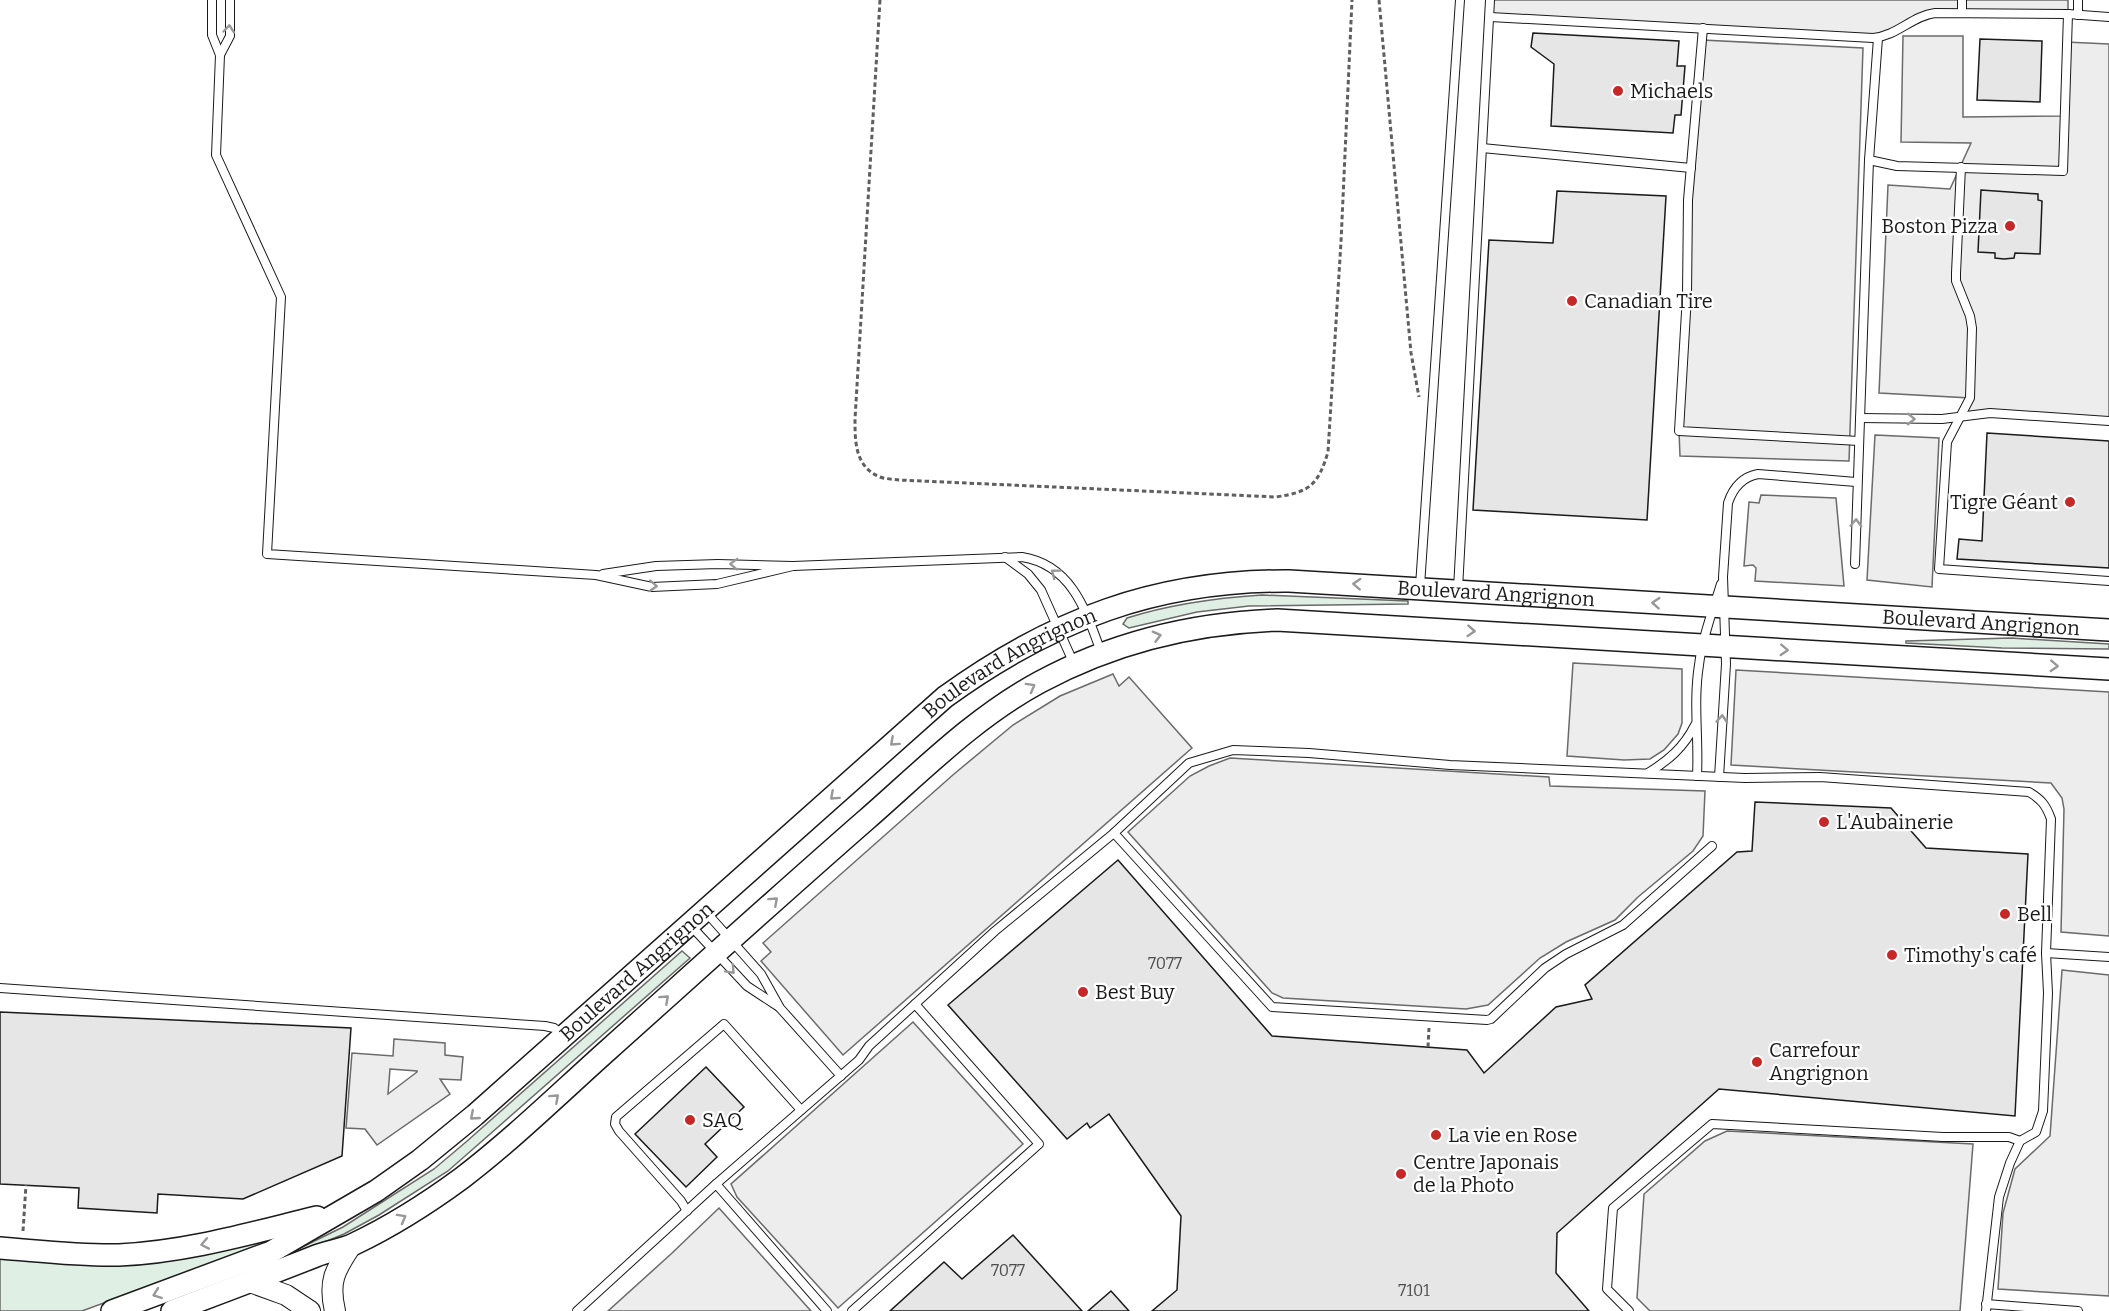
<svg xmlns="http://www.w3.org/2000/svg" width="2109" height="1311" font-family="Bitter,serif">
<rect width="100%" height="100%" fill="#fff"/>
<!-- green -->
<g fill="#e0efe3" stroke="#6a6a6a" stroke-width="1.5">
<path d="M1262 595 1408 601V604L1249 606 1197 612 1129 628 1123 624 1127 618C1171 604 1216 598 1262 595Z"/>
<path d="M2011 638 2109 644V649L2002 648 1906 643V641Z"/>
<path d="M682 951 690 958 448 1171 379 1215 344 1234 291 1256 290 1253 343 1227 434 1169 466 1142Z"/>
<path d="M262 1238 264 1244 82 1311H0V1255Z"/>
</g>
<!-- parking -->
<g fill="#ededed" stroke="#6a6a6a" stroke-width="1.5" fill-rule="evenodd">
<path d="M1490 0H2068V14L1940 13 1878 38 1490 17Z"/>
<path d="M1903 36H1963V117L2063 116 2066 42 2109 44V420L1962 416 1970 398 1879 393 1888 185 1950 189 1971 143 1901 142Z"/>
<path d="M1702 40 1863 48 1849 461 1680 456 1679 431 1688 200Z"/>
<path d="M1875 435 1939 438 1932 587 1867 580Z"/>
<path d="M1761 495 1836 498 1844 586 1755 581 1756 568 1753 565 1744 566 1749 502 1759 503Z"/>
<path d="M1573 663 1682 669V723L1678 734 1664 750 1650 759 1624 760 1567 756Z"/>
<path d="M1736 670 2109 692V936L2061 932 2064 809 2062 798 2051 783 1731 765Z"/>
<path d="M1113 674 1119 686 1129 677 1192 748 843 1055 761 961 771 952 763 943 954 774 1013 725 1060 696Z"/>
<path d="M1230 758 1549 777 1550 786 1705 791 1703 836 1693 851 1638 897 1615 920 1566 942 1540 958 1488 1005 1466 1009 1283 998 1272 993 1128 832 1190 776 1209 766Z"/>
<path d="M2062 970 2109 975V1296L1998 1289 2003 1213 2015 1169 2050 1136Z"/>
<path d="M913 1022 1023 1144 838 1308 737 1197 731 1184Z"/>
<path d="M394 1039 445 1043V1055L463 1057 461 1080 440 1079 450 1094 377 1145 365 1129 346 1128 352 1053 393 1056ZM390 1069 417 1071V1072L388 1094Z"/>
<path d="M1727 1131 1973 1144 1960 1311H1650L1637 1298 1644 1194 1705 1141Z"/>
<path d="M719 1208 811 1311H608L671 1254Z"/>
</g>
<!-- building -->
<g fill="#e6e6e6" stroke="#1a1a1a" stroke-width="1.5">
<path d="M1533 33 1679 41 1677 66H1685L1681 115H1675L1673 133 1551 126 1554 64 1531 47Z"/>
<path d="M1980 39 2042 41 2040 102 1977 100Z"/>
<path d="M1981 190 2038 194V200L2042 201 2040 254 2015 253 2014 258 2004 259 1995 258V253L1978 252Z"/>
<path d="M1557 191 1666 196 1647 520 1473 510 1489 240 1553 243Z"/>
<path d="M1987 433 2109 441V568L1957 559 1959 539 1982 541Z"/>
<path d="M1755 802 1891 808 1926 848 2028 854 2015 1116 1719 1089 1557 1233 1556 1273 1589 1311H1152L1177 1290 1181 1216 1109 1114 1090 1128 1087 1123 1067 1139 948 1005 1118 860 1272 1036 1467 1050 1484 1073 1556 1007 1592 999 1585 985 1737 852 1752 851Z"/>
<path d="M0 1012 351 1028 342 1156 243 1199 158 1194 157 1213 78 1208 79 1188 0 1184Z"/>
<path d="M706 1067 744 1107 705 1144 717 1157 686 1187 635 1134Z"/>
<path d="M1013 1235 1082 1311H890L944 1262 962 1279Z"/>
<path d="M1111 1291 1129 1311H1088Z"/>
</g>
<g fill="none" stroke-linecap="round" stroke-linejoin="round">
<defs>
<g id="service">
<path d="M212 0V35L220 55 216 155 281 297 267 554 596 575 652 587 717 584 793 566"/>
<path d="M1962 13V0"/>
<path d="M2078 15V0"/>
<path d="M1490 17 1873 38C1897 36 1912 16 1935 13L2068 14 2109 17"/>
<path d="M1703 28 1688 200 1687 295 1679 431 1859 441"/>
<path d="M220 55 230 36V0"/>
<path d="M1482 148 1691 168"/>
<path d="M1869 160 1897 166 2063 171 2068 14"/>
<path d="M1961 167 1956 273V281L1970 316 1972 328 1970 398 1947 442 1939 569 2109 581"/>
<path d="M1860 418 1942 419 1990 413 2109 421"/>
<path d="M1005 557 1028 574 1041 590 1074 664"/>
<path d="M1855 564 1869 160 1878 38"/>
<path d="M603 574 656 566 718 564 793 566 1022 557C1072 565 1086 611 1101 652"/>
<path d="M1420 586 1460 0"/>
<path d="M1458 589 1490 0"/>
<path d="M1648 773C1669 760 1684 747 1695 725"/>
<path d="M1697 776C1699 739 1693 702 1699 665 1702 638 1713 610 1721 584"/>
<path d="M1719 777 1726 664 1723 577 1728 503C1733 488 1742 477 1758 474L1856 482"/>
<path d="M1114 833 1272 1007 1487 1020 1491 1019 1545 968 1566 954 1623 925 1712 846"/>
<path d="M705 911 761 974 780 1008 841 1076"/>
<path d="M691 926 747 986 779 1007"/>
<path d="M2046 953 2109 957"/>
<path d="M0 988 545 1026 554 1028 562 1034"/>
<path d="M716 1184 827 1311"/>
<path d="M687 1211 681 1201 619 1131 615 1124 616 1117 724 1024 801 1110"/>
<path d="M1986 1304 2078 1311"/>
<path d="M577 1311 716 1184 859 1060 869 1046 995 931 1114 833 1189 763 1233 750 1309 753 1450 765 1745 778 1820 777 2029 792C2041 799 2046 805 2051 819L2046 953 2048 993 2043 1111 2036 1132 2020 1141 2010 1163 1999 1197 1986 1311"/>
<path d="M852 1311 1039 1144 915 1004"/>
<path d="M1629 1311 1607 1289 1613 1208 1712 1124 1943 1137H2009L2020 1141"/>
</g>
<g id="tertiary">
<path d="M250 1282 286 1295 310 1311"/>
<path d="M335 1311C328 1281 335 1270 351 1246"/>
</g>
<g id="secondary">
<path d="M0 1248C39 1251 79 1256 119 1255 187 1252 251 1233 317 1217"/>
<path id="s1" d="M112 1311 271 1252 376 1191 420 1160 475 1115 945 697C1051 620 1157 580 1289 581L2109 630"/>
<path d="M172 1311C220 1293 268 1275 316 1256 328 1251 342 1250 354 1244 392 1226 428 1203 462 1178 513 1139 560 1093 608 1050 694 973 780 895 867 819 923 770 975 717 1040 682 1114 642 1193 623 1277 620L2109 669"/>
</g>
</defs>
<!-- service casing -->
<use href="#service" stroke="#1a1a1a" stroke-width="10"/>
<!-- tertiary casing -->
<use href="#tertiary" stroke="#1a1a1a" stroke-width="22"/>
<!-- secondary casing -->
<use href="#secondary" stroke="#1a1a1a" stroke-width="24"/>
<!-- path -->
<g stroke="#5f5f5f" stroke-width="3" stroke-dasharray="4.5 3" stroke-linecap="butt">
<path d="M880 0 855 419C855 442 855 467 880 477 885 479 893 479 899 480L1276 497C1310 492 1318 485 1328 452L1341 242 1352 0"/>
<path d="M1379 0 1411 353 1419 397"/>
<path d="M1428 1047 1429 1028"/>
<path d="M23 1231 26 1185"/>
</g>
<!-- service -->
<use href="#service" stroke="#fff" stroke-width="8"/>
<!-- tertiary -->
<use href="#tertiary" stroke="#fff" stroke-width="20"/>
<!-- secondary -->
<use href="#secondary" stroke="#fff" stroke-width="21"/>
</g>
<!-- one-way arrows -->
<defs><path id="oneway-chevron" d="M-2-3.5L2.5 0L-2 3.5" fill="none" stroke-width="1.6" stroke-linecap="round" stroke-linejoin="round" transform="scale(1.5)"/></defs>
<g stroke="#989898">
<use href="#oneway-chevron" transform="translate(229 29) rotate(-85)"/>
<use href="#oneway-chevron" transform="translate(1911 419) rotate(1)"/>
<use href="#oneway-chevron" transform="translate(1856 523) rotate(-88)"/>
<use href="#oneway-chevron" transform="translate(734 564) rotate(-178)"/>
<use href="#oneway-chevron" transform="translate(1055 573) rotate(-143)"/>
<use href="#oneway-chevron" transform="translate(1357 584) rotate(-177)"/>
<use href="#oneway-chevron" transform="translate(653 586) rotate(3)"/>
<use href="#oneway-chevron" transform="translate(1656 603) rotate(-176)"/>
<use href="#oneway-chevron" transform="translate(1471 631) rotate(4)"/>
<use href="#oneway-chevron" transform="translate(1157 636) rotate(-15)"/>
<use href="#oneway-chevron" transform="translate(1784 650) rotate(3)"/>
<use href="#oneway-chevron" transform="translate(2054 666) rotate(3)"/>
<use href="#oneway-chevron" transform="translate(1031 687) rotate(-29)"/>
<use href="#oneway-chevron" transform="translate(1722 719) rotate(-86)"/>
<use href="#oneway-chevron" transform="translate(894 742) rotate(138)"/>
<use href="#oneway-chevron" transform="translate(834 796) rotate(138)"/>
<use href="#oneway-chevron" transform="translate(774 901) rotate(-42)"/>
<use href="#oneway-chevron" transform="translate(731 970) rotate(47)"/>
<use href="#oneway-chevron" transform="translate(665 999) rotate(-42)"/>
<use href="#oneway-chevron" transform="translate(555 1098) rotate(-42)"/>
<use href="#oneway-chevron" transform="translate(474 1116) rotate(139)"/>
<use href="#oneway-chevron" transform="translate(402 1218) rotate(-29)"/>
<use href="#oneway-chevron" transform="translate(205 1244) rotate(169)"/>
<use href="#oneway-chevron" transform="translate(157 1294) rotate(160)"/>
</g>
<!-- markers -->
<g fill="#c62828" stroke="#fff" stroke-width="2">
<circle cx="1618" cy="91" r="6"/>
<circle cx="2010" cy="226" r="6"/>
<circle cx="1572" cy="301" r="6"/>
<circle cx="2070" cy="502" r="6"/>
<circle cx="1824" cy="822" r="6"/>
<circle cx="2005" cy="914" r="6"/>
<circle cx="1892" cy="955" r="6"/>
<circle cx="1083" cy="992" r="6"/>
<circle cx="1757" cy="1062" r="6"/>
<circle cx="690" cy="1120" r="6"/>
<circle cx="1436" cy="1135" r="6"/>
<circle cx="1401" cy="1174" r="6"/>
</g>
<g text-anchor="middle" stroke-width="4.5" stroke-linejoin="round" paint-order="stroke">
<!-- number labels -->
<g font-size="16" fill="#4d4d4d">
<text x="1165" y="969">7077</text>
<text x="1008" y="1276">7077</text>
<text x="1414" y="1296">7101</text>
</g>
<!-- poi labels -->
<g font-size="20" fill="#1a1a1a" stroke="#fff" text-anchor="start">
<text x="1630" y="98">Michaels</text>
<text x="1998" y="233" text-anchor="end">Boston Pizza</text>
<text x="1584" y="308">Canadian Tire</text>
<text x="2058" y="509" text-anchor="end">Tigre Géant</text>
<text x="1836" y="829">L'Aubainerie</text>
<text x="2017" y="921">Bell</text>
<text x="1904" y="962">Timothy's café</text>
<text x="1095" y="999">Best Buy</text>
<text x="1769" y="1057">Carrefour<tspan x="1769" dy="23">Angrignon</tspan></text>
<text x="702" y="1127">SAQ</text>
<text x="1448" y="1142">La vie en Rose</text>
<text x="1413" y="1169">Centre Japonais<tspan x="1413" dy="23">de la Photo</tspan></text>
</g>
<!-- street labels -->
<g font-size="20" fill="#1a1a1a" stroke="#fff">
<text dy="7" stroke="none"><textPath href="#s1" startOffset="1622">Boulevard Angrignon</textPath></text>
<text dy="7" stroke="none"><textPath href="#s1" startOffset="2108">Boulevard Angrignon</textPath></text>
<text dy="7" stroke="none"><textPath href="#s1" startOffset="1118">Boulevard Angrignon</textPath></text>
<text dy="7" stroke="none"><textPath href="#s1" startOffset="632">Boulevard Angrignon</textPath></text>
</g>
</g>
</svg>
